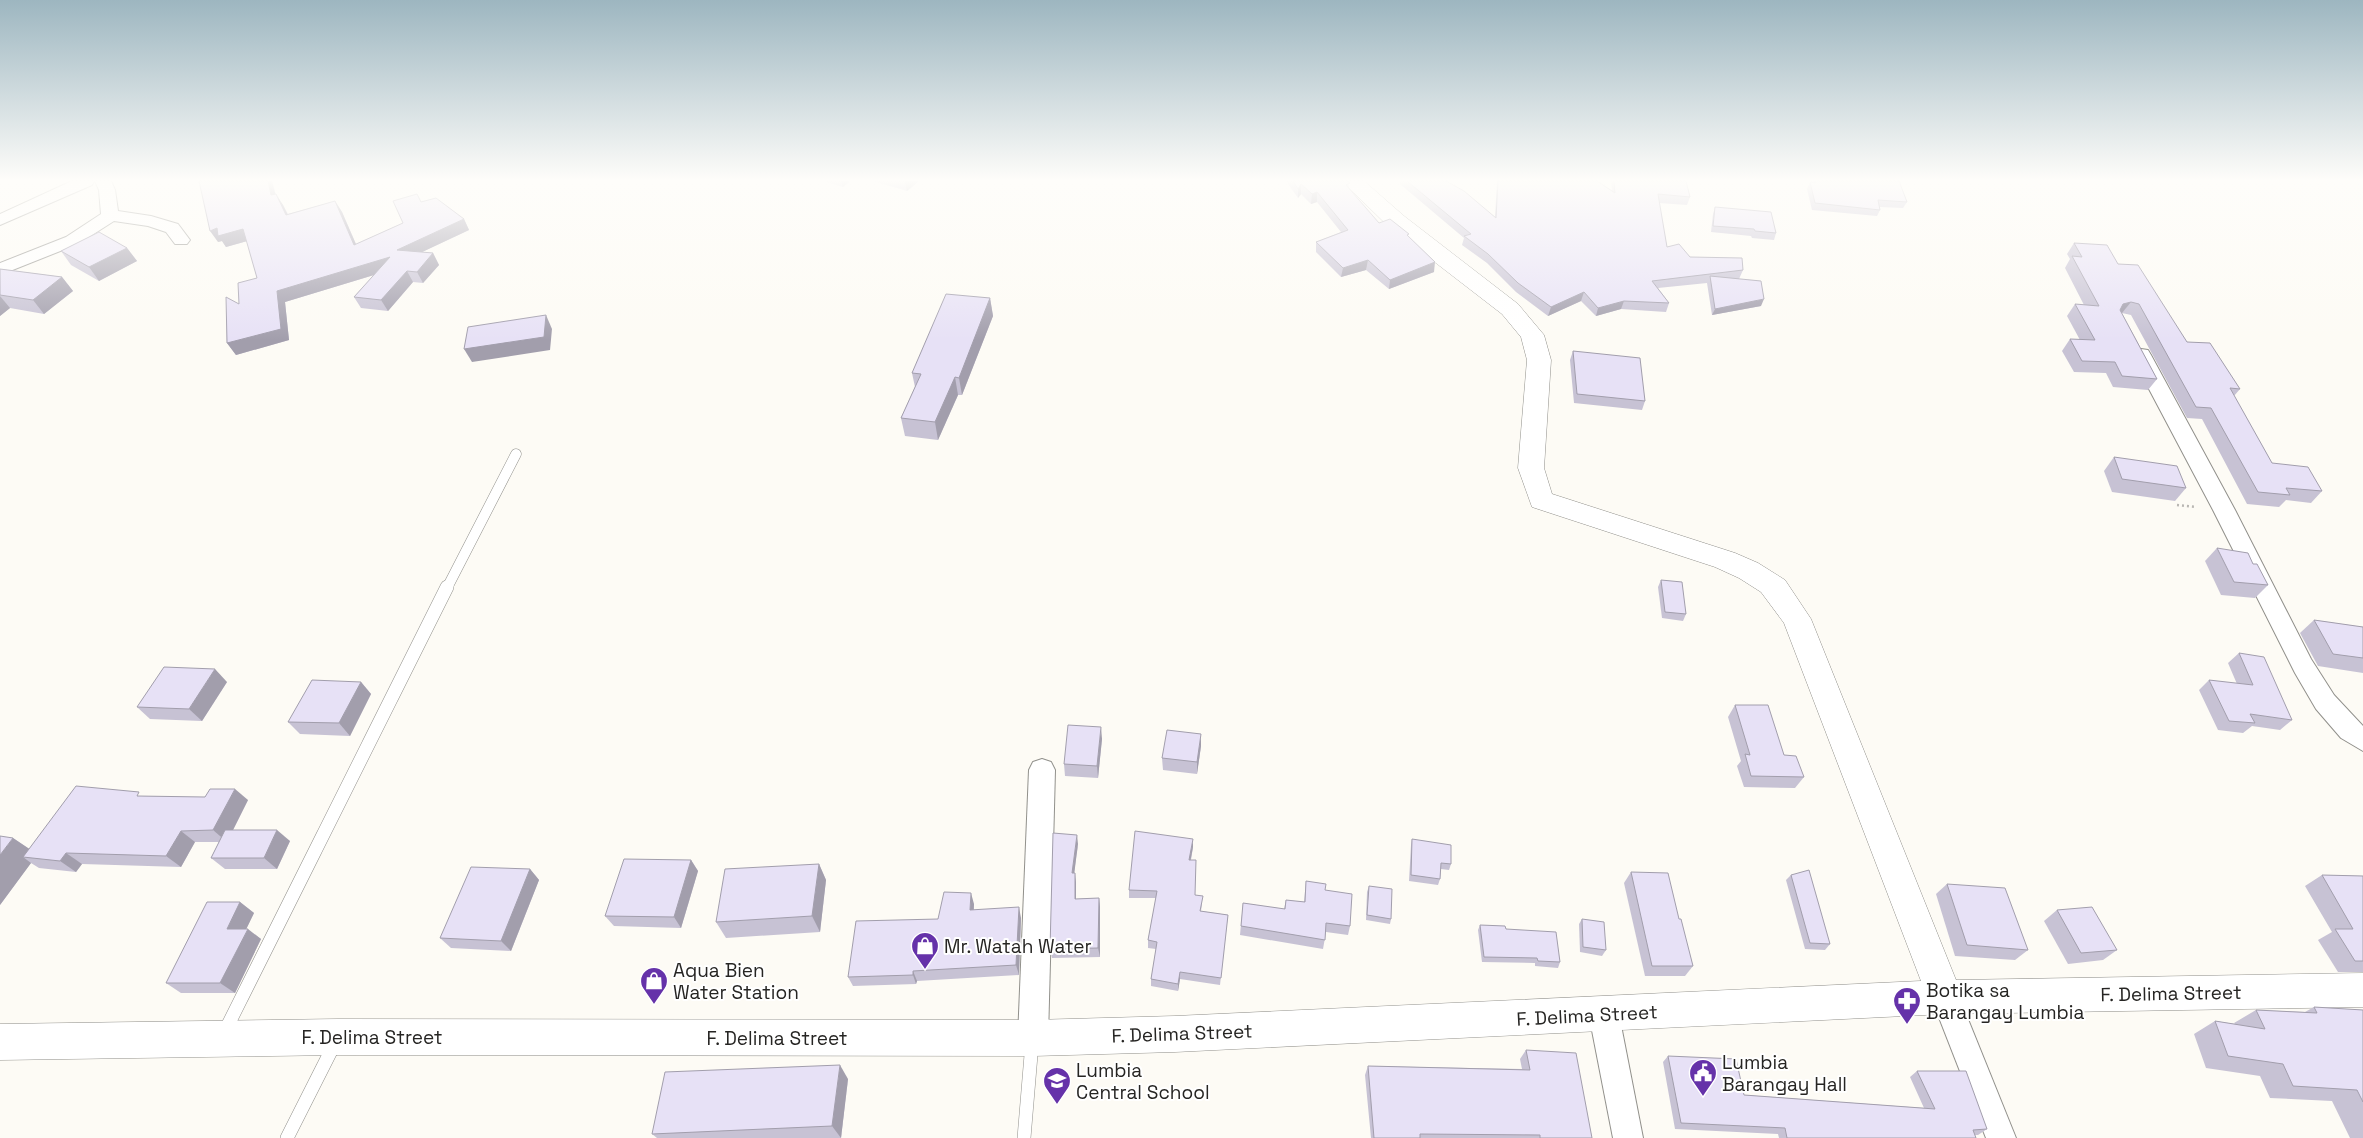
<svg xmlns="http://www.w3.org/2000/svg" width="2363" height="1138" font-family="'Space Grotesk',sans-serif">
<rect width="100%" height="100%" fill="#fdfbf5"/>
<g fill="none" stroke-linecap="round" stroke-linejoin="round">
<defs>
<path id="service-far1" d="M447 588 516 454"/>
<g id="service">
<path d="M224 1033 447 587"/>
<path d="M287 1138 335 1043"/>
<path d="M1024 1138 1032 1043"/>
</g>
<g id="minor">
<path d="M72 181H94L92 185 0 225V214Z"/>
<path d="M95 181H111L115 190 118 211 151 216 178 224 190 240 187 244H175L166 232 148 226 114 221 78 244 0 275V263L66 237 101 214 99 190Z"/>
<path d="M2141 349 2148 350 2151 355 2235 510 2311 659 2334 695 2363 726V751L2341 738 2316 709 2295 673 2213 510 2131 355 2134 350Z"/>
<path d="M1042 759 1051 762 1055 770 1048 1038 1043 1048 1033 1053 1023 1048 1018 1038 1029 770 1033 762Z"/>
<path d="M1945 983 1955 987 2016 1138H1986L1931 997 1935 987Z"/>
<path d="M1604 1001 1614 1005 1619 1015 1643 1138H1613L1589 1015 1594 1005Z"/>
</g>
<path id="tertiary" d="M1342 181H1364L1404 216 1518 304 1544 335 1551 360 1544 468 1552 494 1735 553 1758 563 1785 580 1811 619 1956 980 2363 973V1007L1945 1014 1175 1052 1033 1056 338 1055 0 1060V1024L338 1019 1033 1020 1175 1016 1921 981 1784 623 1761 592 1739 578 1715 567 1532 507 1518 468 1527 360 1521 337 1502 314 1388 226Z"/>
</defs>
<!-- service-far1 casing -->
<use href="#service-far1" stroke="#91908b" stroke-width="11"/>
<!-- service casing -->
<use href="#service" stroke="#91908b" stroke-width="14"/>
<!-- minor casing -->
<use href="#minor" stroke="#91908b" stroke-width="2"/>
<!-- tertiary casing -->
<use href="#tertiary" stroke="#91908b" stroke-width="1"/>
<!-- path -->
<path stroke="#b9b7b3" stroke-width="2.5" stroke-dasharray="2 3" stroke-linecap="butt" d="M2177 505 2196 507"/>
<!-- service-far1 -->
<use href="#service-far1" stroke="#fff" stroke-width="10"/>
<!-- service -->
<use href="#service" stroke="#fff" stroke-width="13"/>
<!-- minor -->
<use href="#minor" fill="#fff" fill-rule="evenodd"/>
<!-- tertiary -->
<use href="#tertiary" fill="#fff" fill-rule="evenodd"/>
</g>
<!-- wall -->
<g fill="#c7c2d4">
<path d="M824 181H850L843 187Z"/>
<path d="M873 181H919L907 191Z"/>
<path d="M1286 181H1348L1349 189 1379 223 1409 237 1434 272 1389 289 1366 270 1341 277 1316 252V242L1341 232 1317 202 1311 204 1301 194 1298 198Z"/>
<path d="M1400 181H1446L1495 217 1497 181H1597L1612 191 1611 181H1686L1690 197 1687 205 1659 203 1667 247 1690 257 1743 270 1739 279 1761 306 1712 315 1707 283 1658 288 1669 303 1666 312 1621 309 1596 316 1581 301 1548 316 1516 292 1487 263 1462 245 1464 238 1400 184Z"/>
<path d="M1811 181H1899L1907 202 1903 208 1880 207V210L1877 216 1812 210 1807 189 1810 182 1811 183Z"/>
<path d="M275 194 283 205 288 214 335 201 342 212 356 244 403 223 421 202 464 219 469 230 422 252 433 253 439 265 423 283 413 282 388 311 361 308 354 297 374 275 285 302 289 340 236 355 227 343 239 304 257 278 247 241 226 247 222 241 218 242Z"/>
<path d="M1715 207 1776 233 1774 240 1752 238 1751 236 1711 232 1713 214Z"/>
<path d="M2074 243 2118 264 2187 342 2240 389 2234 396 2272 463 2322 491 2311 503 2286 500 2279 507 2247 504 2202 419 2187 418 2131 315 2122 313 2157 379 2148 390 2113 387 2106 373 2074 372 2062 351 2070 339 2080 340 2067 316 2075 304 2084 305 2065 268 2070 259 2067 254Z"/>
<path d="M127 248 137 261 99 281 71 265 61 251Z"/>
<path d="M0 269 62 277 73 291 44 314 10 308 0 316Z"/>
<path d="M990 298 993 316 962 395H958L938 440 905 436 901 418 915 387 912 373Z"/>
<path d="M1573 351 1645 401 1642 410 1574 403 1570 360Z"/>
<path d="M2114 457 2186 488 2175 501 2112 492 2104 471Z"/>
<path d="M2217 548 2253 564 2268 585 2255 598 2221 595 2205 561Z"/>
<path d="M1661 580 1686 614 1683 621 1662 618 1658 587Z"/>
<path d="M2314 620 2363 627V673L2318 666 2300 633Z"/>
<path d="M2239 653 2292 720 2280 730 2252 726 2243 733 2218 730 2199 690 2209 680 2237 684 2228 663Z"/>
<path d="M227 682 202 721 150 719 137 707Z"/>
<path d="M361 682 371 694 350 736 300 734 288 722Z"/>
<path d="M1735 705 1804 777 1795 788 1744 787 1737 766 1741 761 1728 717Z"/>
<path d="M1102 739 1098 778 1065 776 1064 764Z"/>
<path d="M1201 746 1197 774 1163 770 1162 758Z"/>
<path d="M144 796 248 800 233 830 290 841 277 869H225L211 858 219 842H195L181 867 82 864 76 872 39 868 31 863 0 905 13 838 29 849Z"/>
<path d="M1412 839 1451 864 1449 870 1441 869 1440 879 1438 885 1409 881 1411 845Z"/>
<path d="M1078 844 1074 873 1076 883V899L1099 898 1100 907V957L1052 958 1050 949Z"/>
<path d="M1193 847 1191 860 1195 895 1202 904 1201 911 1228 915 1220 985 1180 979 1178 991 1151 986V979L1156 949 1148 948V940L1156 898H1129V890Z"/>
<path d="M691 860 698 871 681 928 614 926 605 916Z"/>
<path d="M819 864 826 880 820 932 726 938 716 922Z"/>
<path d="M530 869 539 880 511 951 451 948 440 938Z"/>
<path d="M1631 872 1679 919 1693 966 1685 976H1645L1624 883Z"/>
<path d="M1791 875 1830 944 1825 950 1805 949 1786 880Z"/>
<path d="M2322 875 2363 876V972H2338L2318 940 2332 932 2305 886Z"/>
<path d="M1306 881 1325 890 1350 926 1348 935 1326 932 1323 949 1240 935 1243 903 1284 909 1286 900 1304 902Z"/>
<path d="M1947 884 2028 950 2015 960 1955 956 1936 894Z"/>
<path d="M1369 886 1391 919 1390 924 1366 920 1367 892Z"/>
<path d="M240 902 254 913 246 929 261 939 235 993H181L166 983Z"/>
<path d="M974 904V910L1021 918 1019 975 917 981 916 984 853 986 848 977 938 919Z"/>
<path d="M2057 910 2117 950 2103 960 2068 964 2044 921Z"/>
<path d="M1582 919 1606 950 1602 956 1580 952 1579 924Z"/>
<path d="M1480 925 1506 929 1560 962 1558 968 1535 966V963L1482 962 1478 930Z"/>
<path d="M2314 1007 2363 1010V1138H2350L2332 1101 2270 1098 2260 1076 2206 1068 2194 1034 2215 1021 2235 1024 2234 1023 2256 1010 2305 1012Z"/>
<path d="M1526 1050 1592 1138H1371L1365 1075 1368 1066 1522 1069 1520 1059Z"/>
<path d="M1668 1056 1744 1095 1924 1108 1910 1077 1917 1071 1987 1129 1978 1135H1975L1976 1138H1779L1778 1134 1675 1129 1663 1062Z"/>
<path d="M848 1079 841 1138H657L652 1134Z"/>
</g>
<!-- shaded-wall -->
<g fill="#a29eac">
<path d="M268 181H272L279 207 271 195Z"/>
<path d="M841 181H850L843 187Z"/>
<path d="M906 181H919L907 191 905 182Z"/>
<path d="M1301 184V194L1298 198V189Z"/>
<path d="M1317 192V202L1311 204 1312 194Z"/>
<path d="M276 194 283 205 293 226 286 215Z"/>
<path d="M335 201 342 212 361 256 354 245Z"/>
<path d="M464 219 469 230 403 261 397 250Z"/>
<path d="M217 228 243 229 251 240 226 247 222 241 218 242 210 231Z"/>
<path d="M127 248 137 261 99 281 89 267Z"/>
<path d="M433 253 439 265 423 283 417 272Z"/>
<path d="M390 257 397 268 285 302 289 340 236 355 227 343 277 291Z"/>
<path d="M1368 260 1366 270 1341 277 1343 268Z"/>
<path d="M1435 262 1434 272 1389 289 1390 280Z"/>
<path d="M407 271 413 282 388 311 381 300Z"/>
<path d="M62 277 73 291 44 314 33 300Z"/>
<path d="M1584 292 1581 301 1548 316 1551 307Z"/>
<path d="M0 296 10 308 0 316Z"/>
<path d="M990 298 993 316 962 395 959 378Z"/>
<path d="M1764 299 1761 306 1712 315 1715 309Z"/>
<path d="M1624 301 1621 309 1596 316 1598 308Z"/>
<path d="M2131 302 2122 313 2115 315 2123 304Z"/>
<path d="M546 315 552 329 550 350 472 362 464 349Z"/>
<path d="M955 377 958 395 938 440 935 422Z"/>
<path d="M215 669 227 682 202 721 189 709Z"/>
<path d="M361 682 371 694 350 736 339 723Z"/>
<path d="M1101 727 1102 739 1098 778 1097 766Z"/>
<path d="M1201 734V746L1197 774V762Z"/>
<path d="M235 789 248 800 227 842 213 830Z"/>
<path d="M277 830 290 841 277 869 264 858Z"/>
<path d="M181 831 195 842 181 867 166 856Z"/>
<path d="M1077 835 1078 844 1073 883 1072 873Z"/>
<path d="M13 838 37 854 23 857 31 863 0 905V855Z"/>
<path d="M1193 839V847L1189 868V860Z"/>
<path d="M66 853 82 864 76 872 60 861Z"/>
<path d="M691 860 698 871 681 928 674 917Z"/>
<path d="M819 864 826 880 820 932 812 916Z"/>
<path d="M530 869 539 880 511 951 501 941Z"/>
<path d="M1075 873 1076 883V908L1075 899Z"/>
<path d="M971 893 974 904 973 921 970 910Z"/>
<path d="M1099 898 1100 907V957L1098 948Z"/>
<path d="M240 902 254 913 241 940 227 929Z"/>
<path d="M1019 907 1021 918 1019 975 1016 965Z"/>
<path d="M248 929 261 939 235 993 220 983Z"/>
<path d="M913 971 917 981 916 984 913 975Z"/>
<path d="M1180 972V979L1178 991V984Z"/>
<path d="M840 1065 848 1079 841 1138 832 1126Z"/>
</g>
<!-- building -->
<g fill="#e7e1f6" stroke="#a29eac">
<path d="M199 181H268L271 195 276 194 286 215 335 201 354 245 403 223 393 201 417 194 421 202 436 198 464 219 397 250 433 253 417 272 407 271 381 300 354 297 390 257 277 291 281 329 227 343 226 297 239 304 238 283 257 278 243 229 218 236 217 228 210 231Z"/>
<path d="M1293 181H1348L1350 183 1346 185 1379 223 1390 219 1409 234 1407 235 1435 262 1390 280 1368 260 1343 268 1316 242 1348 230 1317 192 1312 194 1301 184 1298 189Z"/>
<path d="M1407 181H1446L1464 191 1496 218 1498 181H1597L1615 193 1614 181H1686L1690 197 1658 194 1667 247 1679 244 1690 257 1742 258 1743 270 1652 281 1669 303 1624 301 1598 308 1584 292 1551 307 1518 283 1488 254 1464 236 1471 234Z"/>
<path d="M1815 181H1899L1907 202 1878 200 1880 210 1815 203 1810 182 1816 183Z"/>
<path d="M1715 207 1771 212 1776 233 1755 231 1754 229 1713 226Z"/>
<path d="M99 232 127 248 89 267 61 251Z"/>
<path d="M2074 243 2107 245 2118 264 2138 265 2187 342 2210 343 2240 389 2230 388 2272 463 2308 467 2322 491 2286 488 2290 495 2258 492 2211 408 2196 407 2139 304 2131 302 2123 304 2120 310 2157 379 2122 376 2115 362 2082 361 2070 339 2095 340 2075 304 2099 306 2072 256 2082 257Z"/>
<path d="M0 269 62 277 33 300 0 295Z"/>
<path d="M1710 276 1761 281 1764 299 1715 309Z"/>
<path d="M946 294 990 298 959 378 955 377 935 422 901 418 921 374 912 373Z"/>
<path d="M546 315 544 337 464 349 468 327Z"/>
<path d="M1573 351 1640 358 1645 401 1577 394Z"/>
<path d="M2114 457 2177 466 2186 488 2122 479Z"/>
<path d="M2217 548 2248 553 2253 564H2257L2268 585 2234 582Z"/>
<path d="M1661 580 1682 582 1686 614 1665 612Z"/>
<path d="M2314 620 2363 627V658L2333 654Z"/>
<path d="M2239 653 2264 657 2292 720 2250 714 2255 723 2229 721 2209 680 2253 685Z"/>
<path d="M164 667 215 669 189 709 137 707Z"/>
<path d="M312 680 361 682 339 723 288 722Z"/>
<path d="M1735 705H1768L1784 755 1796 756 1804 777 1751 776 1745 754 1750 755Z"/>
<path d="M1068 725 1101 727 1097 766 1064 764Z"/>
<path d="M1167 730 1201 734 1197 762 1162 758Z"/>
<path d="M76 786 139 792 137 796 205 797 210 789H235L213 830 181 831 166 856 66 853 60 861 23 857Z"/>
<path d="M225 830H277L264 858H211Z"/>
<path d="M1135 831 1193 839 1189 860H1196L1195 895 1203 896 1200 911 1228 915 1221 978 1180 972 1178 984 1151 979 1157 942 1148 940 1157 891 1129 890Z"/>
<path d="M1053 833 1077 835 1072 873H1075V899L1099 898 1098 948 1050 949Z"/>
<path d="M0 836 13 838 0 855Z"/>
<path d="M1412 839 1451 845V864L1441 863 1440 879 1411 875Z"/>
<path d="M624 859 691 860 674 917 605 916Z"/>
<path d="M819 864 812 916 716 922 725 869Z"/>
<path d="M471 867 530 869 501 941 440 938Z"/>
<path d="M1809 870 1830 944 1810 943 1791 875Z"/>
<path d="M1631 872 1668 873 1679 919H1681L1693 966H1652Z"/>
<path d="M2322 875 2363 876V961H2355L2335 929H2353Z"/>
<path d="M1306 881 1326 884 1325 890 1352 894 1350 926 1326 923 1325 940 1241 926 1243 903 1285 909 1286 900 1305 902Z"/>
<path d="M1947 884 2005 888 2028 950 1967 945Z"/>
<path d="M1369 886 1392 889 1391 919 1367 915Z"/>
<path d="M944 892 971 893 970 910 1019 907 1016 965 913 971V975L848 977 856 921 938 919Z"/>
<path d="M207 902H240L227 929H248L220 983H166Z"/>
<path d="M2092 907 2117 950 2081 953 2057 910Z"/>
<path d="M1582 919 1604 922 1606 950 1583 947Z"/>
<path d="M1480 925 1505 926 1506 929 1556 932 1560 962 1538 961 1537 958 1484 957Z"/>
<path d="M2314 1007 2363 1010V1102L2357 1090 2293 1086 2283 1064 2228 1056 2215 1021 2265 1029 2256 1010 2317 1013Z"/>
<path d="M1526 1050 1576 1053 1592 1138H1540V1135L1420 1134V1138H1374L1368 1066 1530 1070Z"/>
<path d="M1668 1056 1736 1059 1744 1095 1935 1109 1917 1071H1966L1987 1129 1973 1130 1976 1138H1787L1785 1128 1681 1123Z"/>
<path d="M840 1065 832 1126 652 1134 665 1072Z"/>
</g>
<!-- sky -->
<linearGradient id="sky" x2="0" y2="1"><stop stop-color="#9db6c0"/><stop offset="0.53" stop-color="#fefdfa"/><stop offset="1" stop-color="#fefdfa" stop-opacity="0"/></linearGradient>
<rect width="2363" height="340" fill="url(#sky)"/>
<!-- icons -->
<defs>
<symbol id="shop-pin" viewBox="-11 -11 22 30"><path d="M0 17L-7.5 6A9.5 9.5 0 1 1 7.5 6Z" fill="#6532a9" stroke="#fff"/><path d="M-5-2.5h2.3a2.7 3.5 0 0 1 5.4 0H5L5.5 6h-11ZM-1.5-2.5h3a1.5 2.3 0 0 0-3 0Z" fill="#fff"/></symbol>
<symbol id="pharmacy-pin" viewBox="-11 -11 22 30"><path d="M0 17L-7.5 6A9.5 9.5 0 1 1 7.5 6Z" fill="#6532a9" stroke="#fff"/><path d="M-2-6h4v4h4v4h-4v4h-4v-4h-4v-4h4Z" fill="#fff"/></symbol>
<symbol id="civic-pin" viewBox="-11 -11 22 30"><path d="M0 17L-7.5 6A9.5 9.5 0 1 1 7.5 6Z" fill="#6532a9" stroke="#fff"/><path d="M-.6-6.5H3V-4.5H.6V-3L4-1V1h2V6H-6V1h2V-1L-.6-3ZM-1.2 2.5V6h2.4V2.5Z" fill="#fff"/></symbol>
<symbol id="school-pin" viewBox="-11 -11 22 30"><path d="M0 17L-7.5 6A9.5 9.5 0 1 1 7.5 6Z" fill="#6532a9" stroke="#fff"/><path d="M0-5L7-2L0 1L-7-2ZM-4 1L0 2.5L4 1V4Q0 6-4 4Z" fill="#fff"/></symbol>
</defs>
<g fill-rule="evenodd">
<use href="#shop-pin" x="909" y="930" width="32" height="43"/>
<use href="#shop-pin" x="638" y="965" width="32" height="43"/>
<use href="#pharmacy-pin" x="1891" y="985" width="32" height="43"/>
<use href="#civic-pin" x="1687" y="1057" width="32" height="43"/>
<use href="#school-pin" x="1041" y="1065" width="32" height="43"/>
</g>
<g text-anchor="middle" stroke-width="4" stroke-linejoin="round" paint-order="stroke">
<!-- near-poi labels -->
<g font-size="19" fill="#262523" stroke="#fff" text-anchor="start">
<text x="944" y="953">Mr. Watah Water</text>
<text x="673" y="977">Aqua Bien<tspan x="673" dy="22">Water Station</tspan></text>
<text x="1926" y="997">Botika sa<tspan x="1926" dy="22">Barangay Lumbia</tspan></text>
<text x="1722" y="1069">Lumbia<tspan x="1722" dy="22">Barangay Hall</tspan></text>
<text x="1076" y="1077">Lumbia<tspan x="1076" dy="22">Central School</tspan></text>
</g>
<!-- near-street labels -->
<g font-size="19" fill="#262523" stroke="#fff">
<text transform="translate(2171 993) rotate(-1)" y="7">F. Delima Street</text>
<text transform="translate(1587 1015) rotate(-3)" y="7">F. Delima Street</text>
<text transform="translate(1182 1033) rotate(-2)" y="7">F. Delima Street</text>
<text x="372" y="1044">F. Delima Street</text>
<text x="777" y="1045">F. Delima Street</text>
</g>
</g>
</svg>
